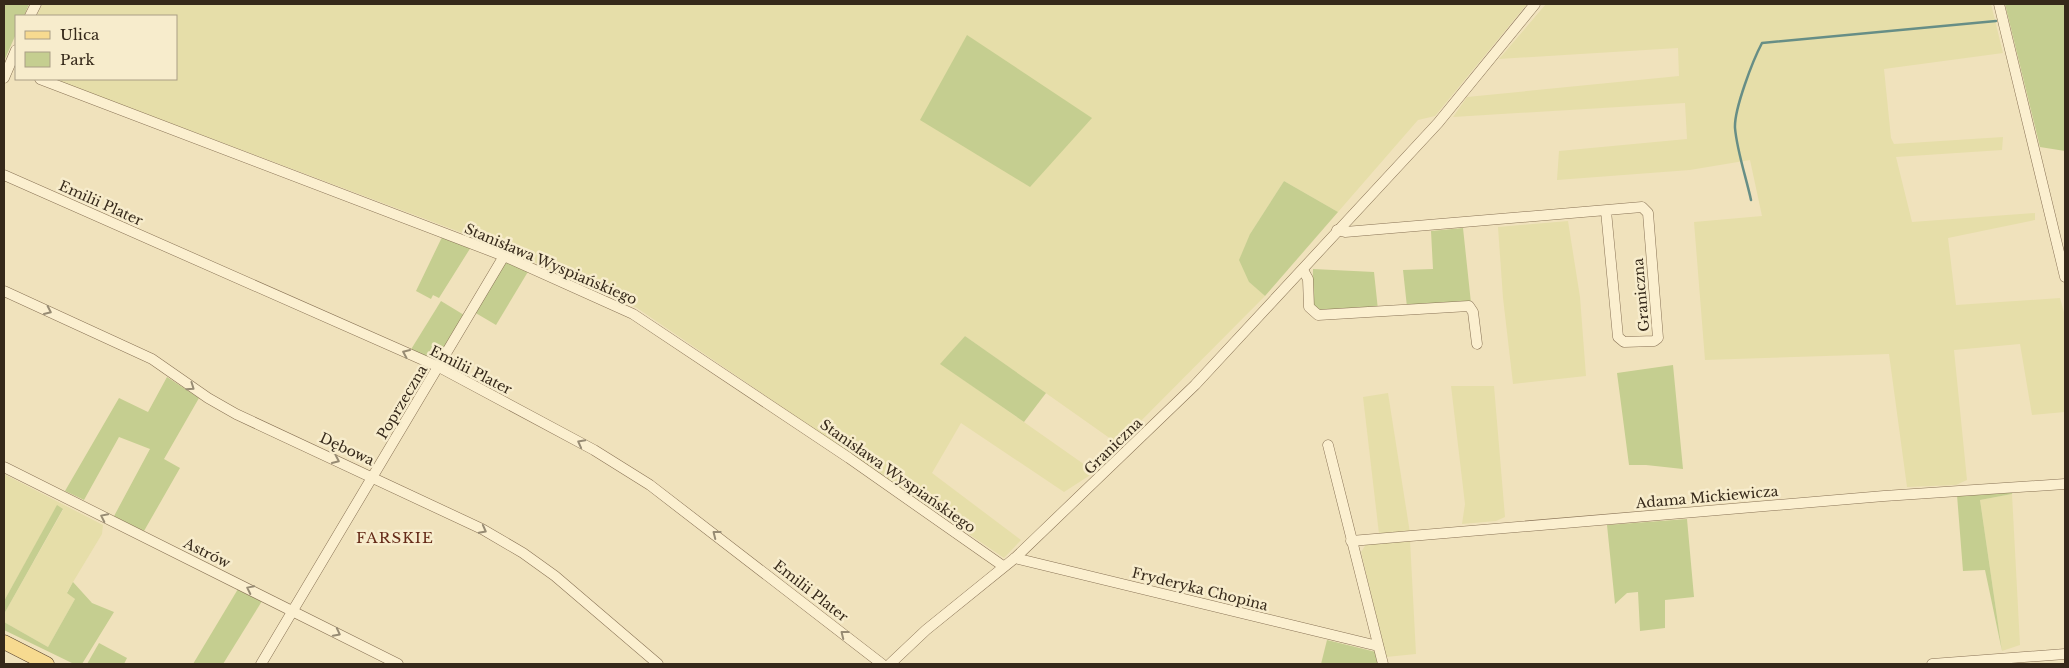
<svg xmlns="http://www.w3.org/2000/svg" width="2069" height="668" font-family="'Libre Baskerville',serif">
<rect width="100%" height="100%" fill="#f0e2bc"/>
<!-- farmland -->
<g fill="#e6dea9">
<path d="M42 4H1527L1435 116 1418 120 1338 212 1284 181 1250 234 1249 282 1265 296 1118 444 965 336 941 364 1095 472 1064 492 961 423 932 473 1021 540 1004 558 637 308 505 249 53 79H176V16H37Z"/>
<path d="M1546 4H1991L2003 53 1884 69 1891 138 1894 144 2003 137 2002 150 1896 157 1912 222 2035 213V220L1948 238 1956 305 2060 298 2065 316V412L2032 415 2020 344 1954 350 1967 480 1956 485 1907 487 1889 354 1705 360 1694 222 1762 216 1750 160 1690 170 1557 180 1559 151 1687 139 1685 103 1453 117 1467 97 1679 76 1678 48 1499 59Z"/>
<path d="M1568 221 1580 297 1586 376 1513 384 1503 298 1498 227Z"/>
<path d="M1451 386H1494L1505 517 1496 521 1462 524 1465 504Z"/>
<path d="M1388 393 1410 533 1379 534 1363 397Z"/>
<path d="M4 474 103 525 102 534 67 592 75 599 48 647 4 622V614L63 510 57 506 4 601Z"/>
<path d="M2012 494 2020 645 2002 651 1980 500Z"/>
<path d="M1410 540 1416 654 1386 657 1361 552 1367 543Z"/>
</g>
<!-- green -->
<g fill="#c5ce90">
<path d="M4 4H29L24 16H16V34L4 61Z"/>
<path d="M2005 4H2065V151L2040 147Z"/>
<path d="M967 35 1092 118 1030 187 920 120Z"/>
<path d="M1284 181 1338 212 1265 296 1249 282 1239 260 1250 234Z"/>
<path d="M1463 228 1471 303 1407 307 1403 270 1433 269 1431 231Z"/>
<path d="M444 233 471 247 439 298 433 295 431 299 416 291Z"/>
<path d="M505 259 529 270 496 325 474 312Z"/>
<path d="M1313 269 1374 272 1378 310C1357 311 1331 318 1312 306Z"/>
<path d="M441 301 464 315 438 358 434 361 410 351Z"/>
<path d="M965 336 1046 393 1024 422 940 364Z"/>
<path d="M1673 365 1683 469 1646 465H1629L1617 373Z"/>
<path d="M167 377 199 398 164 459 180 468 144 531 113 518 150 449 119 437 84 500 65 491 119 398 148 412Z"/>
<path d="M2013 491 2012 494 1980 500 2002 651 1985 570 1963 571 1957 495Z"/>
<path d="M57 505 63 509 4 614V601Z"/>
<path d="M1687 519 1694 597 1665 600V628L1640 631 1638 592 1627 593 1615 604 1607 525Z"/>
<path d="M73 582 92 603 114 612 82 664H74L4 630V622L48 647 75 599 67 593Z"/>
<path d="M238 589 262 601 223 664H193Z"/>
<path d="M1327 640 1376 652 1379 664H1321Z"/>
<path d="M99 643 127 658 124 664H87Z"/>
</g>
<g fill="none" stroke-linecap="round" stroke-linejoin="round">
<!-- stream -->
<path stroke="#678e86" stroke-width="2.5" d="M1751 200C1746 177 1737 151 1735 128 1734 109 1753 60 1762 43L1996 21"/>
<defs>
<g id="minor">
<path d="M1999 4 2065 277"/>
<path d="M30 16 36 4"/>
<path d="M4 78 16 50"/>
<path d="M40 79 504 256 633 314 849 458 1003 566"/>
<path d="M4 175 439 367 594 450 650 485 882 664"/>
<path d="M1337 230 1345 232 1642 207 1648 213 1658 338 1654 341 1624 342 1618 337 1606 211"/>
<path d="M1303 270 1308 279 1309 307 1318 315 1469 306 1473 312 1477 344"/>
<path d="M4 291 152 359 208 398 236 414 482 529 523 553 555 576 658 664"/>
<path d="M1328 445 1383 664"/>
<path d="M4 467 398 664"/>
<path d="M1351 541 1884 496 2065 484"/>
<path d="M1015 558 1378 646"/>
<path d="M261 664 504 256"/>
<path d="M890 664 926 630 1015 558 1195 385 1438 123 1535 4"/>
<path d="M1932 664 2065 654"/>
</g>
<path id="major" d="M4 642 47 664"/>
</defs>
<!-- minor casing -->
<use href="#minor" stroke="#887255" stroke-width="11"/>
<!-- major casing -->
<use href="#major" stroke="#553f2a" stroke-width="15"/>
<!-- minor -->
<use href="#minor" stroke="#fbefcf" stroke-width="10"/>
<!-- major -->
<use href="#major" stroke="#f7da90" stroke-width="14"/>
</g>
<!-- one-way arrows -->
<defs><path id="oneway-chevron" d="M-2-3.5L2.5 0L-2 3.5" fill="none" stroke-width="1.6" stroke-linecap="round" stroke-linejoin="round" transform="scale(1.25)"/></defs>
<g stroke="#988c74">
<use href="#oneway-chevron" transform="translate(48 311) rotate(25)"/>
<use href="#oneway-chevron" transform="translate(406 353) rotate(-156)"/>
<use href="#oneway-chevron" transform="translate(191 387) rotate(35)"/>
<use href="#oneway-chevron" transform="translate(581 443) rotate(-152)"/>
<use href="#oneway-chevron" transform="translate(336 460) rotate(25)"/>
<use href="#oneway-chevron" transform="translate(104 517) rotate(-154)"/>
<use href="#oneway-chevron" transform="translate(483 530) rotate(28)"/>
<use href="#oneway-chevron" transform="translate(716 534) rotate(-142)"/>
<use href="#oneway-chevron" transform="translate(250 589) rotate(-154)"/>
<use href="#oneway-chevron" transform="translate(337 633) rotate(27)"/>
<use href="#oneway-chevron" transform="translate(844 634) rotate(-142)"/>
</g>
<g text-anchor="middle" stroke-width="5" stroke-linejoin="round" paint-order="stroke">
<!-- street labels -->
<g font-size="14" fill="#36291a" stroke="#f7eccc">
<text transform="translate(101 203) rotate(24)" y="5">Emilii Plater</text>
<text transform="translate(551 264) rotate(23)" y="5">Stanisława Wyspiańskiego</text>
<text transform="translate(1641 295) rotate(-95)" y="5">Graniczna</text>
<text transform="translate(471 370) rotate(27)" y="5">Emilii Plater</text>
<text transform="translate(402 402) rotate(-59)" y="5">Poprzeczna</text>
<text transform="translate(1113 446) rotate(-44)" y="5">Graniczna</text>
<text transform="translate(347 449) rotate(25)" y="5">Dębowa</text>
<text transform="translate(898 476) rotate(35)" y="5">Stanisława Wyspiańskiego</text>
<text transform="translate(1707 497) rotate(-5)" y="5">Adama Mickiewicza</text>
<text transform="translate(207 553) rotate(26)" y="5">Astrów</text>
<text transform="translate(1200 589) rotate(14)" y="5">Fryderyka Chopina</text>
<text transform="translate(811 591) rotate(38)" y="5">Emilii Plater</text>
</g>
<!-- neighbourhood labels -->
<g font-size="15" letter-spacing="1" fill="#652a18" stroke="#f7eccc">
<text x="395" y="543">FARSKIE</text>
</g>
</g>
<!-- border -->
<rect width="2069" height="668" fill="none" stroke="#36291a" stroke-width="10"/>
<!-- legend -->
<rect x="15" y="15" width="162" height="65" fill="#f7eccc" stroke="#aa9e85"/>
<rect x="25" y="31" width="25" height="8" fill="#f7da90" stroke="#aa9e85"/>
<text x="60" y="40" font-size="15" fill="#36291a">Ulica</text>
<rect x="25" y="52" width="25" height="15" fill="#c5ce90" stroke="#aa9e85"/>
<text x="60" y="65" font-size="15" fill="#36291a">Park</text>
</svg>
